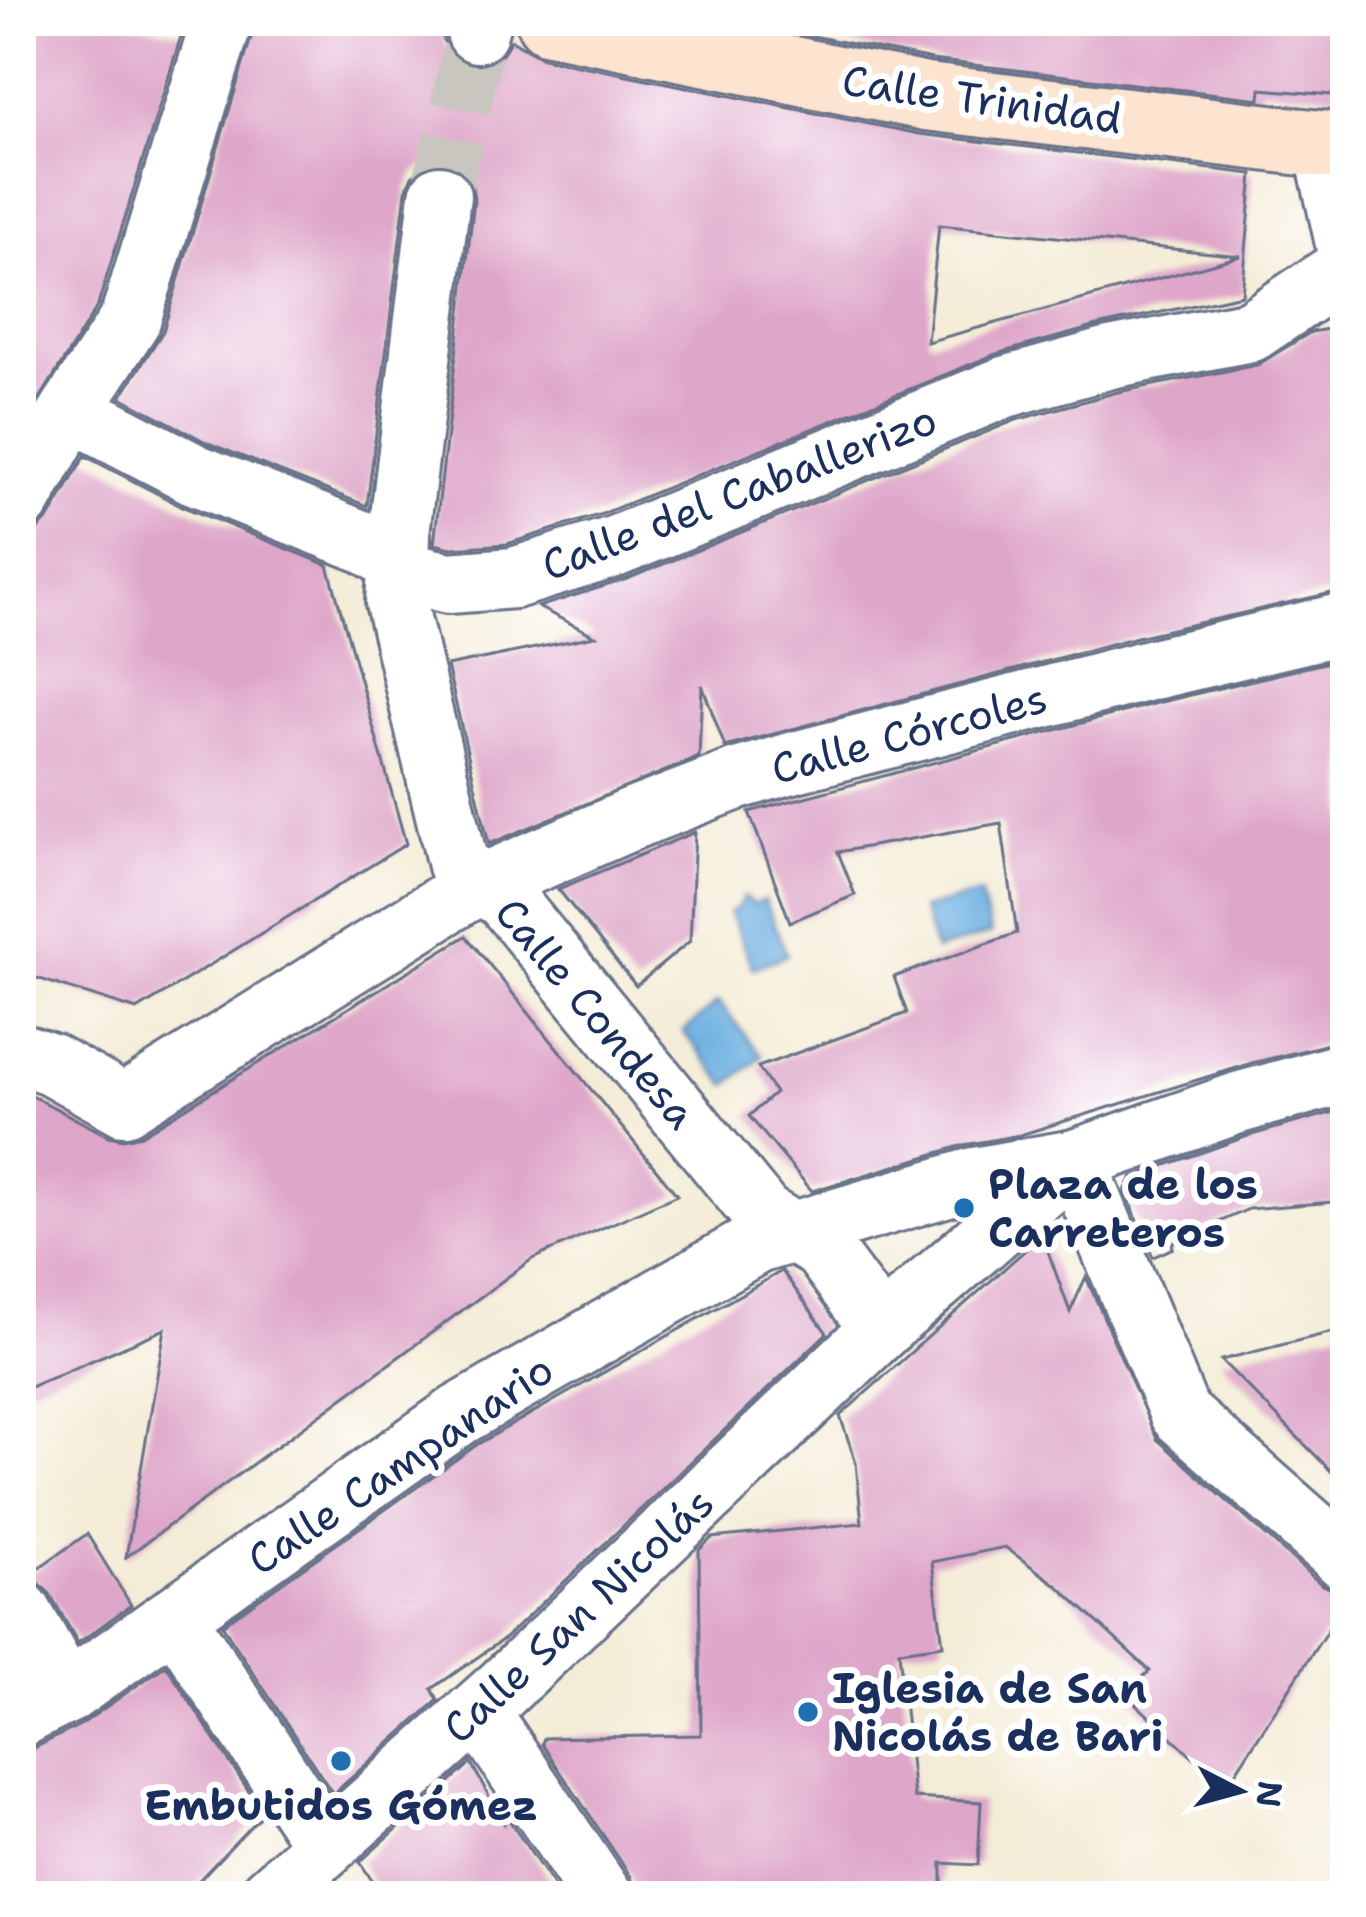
<svg xmlns="http://www.w3.org/2000/svg" width="1366" height="1917" font-family="'Shantell Sans',sans-serif">
<rect width="100%" height="100%" fill="#fff"/>
<filter id="ink" filterUnits="userSpaceOnUse"><feTurbulence type="fractalNoise" baseFrequency=".00833" numOctaves="2"/><feDisplacementMap in="SourceGraphic" scale="24" xChannelSelector="R" yChannelSelector="G"/><feConvolveMatrix kernelMatrix="1 2 1 2 8 2 1 2 1" color-interpolation-filters="sRGB"/></filter>
<filter id="wash" filterUnits="userSpaceOnUse"><feTurbulence type="fractalNoise" baseFrequency=".004" numOctaves="4" result="noise"/><feDisplacementMap in="SourceGraphic" scale="48" xChannelSelector="R" yChannelSelector="G"/><feGaussianBlur stdDeviation="2.7" result="paint"/><feColorMatrix in="noise" values="0 0 0 0 0 0 0 0 0 0 0 0 0 0 0 0 0 1.4 0 .05"/><feComposite in="paint" operator="in"/></filter>
<g filter="url(#wash)">
<rect width="100%" height="100%" fill="#f4ecd7"/>
<!-- water -->
<g fill="#6cafe1" stroke="#446fa0" stroke-width="3">
<path d="M980 894 991 934 935 951 922 909Z"/>
<path d="M743 897 754 904 764 900 787 955 753 968 729 912 738 908Z"/>
<path d="M718 1002 762 1056 727 1085 683 1032Z"/>
</g>
<g id="blocks">
<!-- building -->
<g fill="#dea6c9" fill-rule="evenodd">
<path d="M21 21H114L182 33 98 305 21 429Z"/>
<path d="M256 21H432L444 24 443 40 452 55 469 65 485 66 500 57 511 40 543 58 919 134 1253 174 1242 295 1101 325 996 354 602 514 507 544 452 548 434 544 474 200 471 181 460 168 443 162 425 165 412 176 406 191 367 506 208 443 121 397 163 331ZM939 225 1241 256 927 342Z"/>
<path d="M739 21H1345V96L1261 89 1260 99 932 60Z"/>
<path d="M1345 326V590L1137 637 725 747 702 685 699 757 489 844 447 666 595 636 538 607 627 579 1016 420 1118 392 1257 365 1311 332Z"/>
<path d="M85 456 181 506 328 565 406 844 137 1010 21 973V533L38 529 50 517Z"/>
<path d="M1345 658V1040L1252 1063 1020 1135 964 1145 812 1191 749 1116 775 1093 758 1067 907 1013 894 977 1017 933 1001 823 838 852 855 895 790 922 749 812 1153 704Z"/>
<path d="M695 832 690 941 636 986 558 889Z"/>
<path d="M466 936 677 1195 532 1259 126 1557 165 1329 21 1391V1090L108 1136 124 1139 141 1135Z"/>
<path d="M1345 1109V1201L1249 1209 1172 1243 1173 1248 1153 1257 1125 1191 1132 1177 1248 1136Z"/>
<path d="M1042 1235 1070 1312 1086 1277 1157 1439 1322 1585 1343 1593 1345 1603 1226 1787 1124 1693 1150 1671 1058 1586 1005 1547 932 1562 943 1645 899 1651 914 1798 981 1802 978 1865 942 1863V1892L866 1886V1896H636L631 1877 542 1744 544 1738 701 1735 699 1550 712 1538 862 1523 856 1463 840 1416Z"/>
<path d="M782 1271 827 1333 505 1638 432 1689 438 1700 333 1794 222 1625 478 1444Z"/>
<path d="M1345 1329V1485L1221 1360Z"/>
<path d="M87 1534 131 1605 78 1643 50 1594 39 1583 24 1578Z"/>
<path d="M166 1665 263 1813 184 1896H21V1750L36 1747 82 1724Z"/>
<path d="M471 1763 504 1824 507 1817 560 1896H382L360 1862Z"/>
</g>
</g>
</g>
<g filter="url(#ink)">
<use href="#blocks" fill-opacity="0" stroke="#677188" stroke-width="3"/>
<g fill="none" stroke-linecap="round" stroke-linejoin="round">
<!-- street-tunnel -->
<path stroke="#c9c6bf" stroke-width="60" stroke-dasharray="60 30" stroke-linecap="butt" d="M440 196 477 32"/>
<defs>
<g id="street">
<path d="M477 32 480 21"/>
<path d="M1324 144 1345 239"/>
<path d="M71 410 194 474 366 543 419 576 449 583 514 578 614 547 1005 387 1110 358 1251 331 1345 268"/>
<path d="M21 499 71 410 130 320 222 21"/>
<path d="M399 533 440 196"/>
<path d="M400 538 396 602 458 865 506 900 763 1215 822 1249 881 1329 1075 1160 1180 1414 1345 1559"/>
<path d="M21 1054 51 1064 124 1105 463 893 632 819 734 780 795 762 1145 671 1345 623"/>
<path d="M21 1612 67 1693"/>
<path d="M175 1617 326 1846"/>
<path d="M478 1711 602 1896"/>
<path d="M21 1716 67 1693 459 1415 757 1243 974 1178 1075 1160 1238 1103 1345 1073"/>
<path d="M270 1896 501 1690 881 1329"/>
</g>
<path id="secondary" d="M550 21 926 97 1345 147"/>
</defs>
<!-- street casing -->
<use href="#street" stroke="#677188" stroke-width="66"/>
<!-- secondary casing -->
<use href="#secondary" stroke="#677188" stroke-width="72"/>
<!-- street -->
<use href="#street" stroke="#fff" stroke-width="60"/>
<!-- secondary -->
<use href="#secondary" stroke="#fde4d1" stroke-width="66"/>
</g>
</g>
<!-- markers -->
<g fill="#1f6fb2" stroke="#fff" stroke-width="4.5">
<circle cx="964" cy="1208" r="12"/>
<circle cx="808" cy="1712" r="12"/>
<circle cx="341" cy="1761" r="12"/>
</g>
<g text-anchor="middle" stroke-width="12" stroke-linejoin="round" paint-order="stroke">
<!-- street labels -->
<g font-size="42" fill="#1b2f5e" stroke="#fff">
<text transform="translate(982 99) rotate(8)" y="15">Calle Trinidad</text>
<text transform="translate(739 492) rotate(-21)" y="15">Calle del Caballerizo</text>
<text transform="translate(909 733) rotate(-15)" y="15">Calle Córcoles</text>
<text transform="translate(596 1013) rotate(50)" y="15">Calle Condesa</text>
<text transform="translate(400 1464) rotate(-34)" y="15">Calle Campanario</text>
<text transform="translate(578 1615) rotate(-43)" y="15">Calle San Nicolás</text>
</g>
<!-- poi labels -->
<g font-size="42" font-weight="bold" fill="#1b2f5e" stroke="#fff" text-anchor="start">
<text x="988" y="1199">Plaza de los<tspan x="988" dy="48">Carreteros</tspan></text>
<text x="832" y="1703">Iglesia de San<tspan x="832" dy="48">Nicolás de Bari</tspan></text>
<text x="341" y="1820" text-anchor="middle">Embutidos Gómez</text>
</g>
</g>
<!-- margin -->
<rect width="1366" height="1917" fill="none" stroke="#fff" stroke-width="72"/>
<!-- north arrow -->
<g transform="translate(1240 1791) rotate(96)" stroke="#ffffff" stroke-width="9" paint-order="stroke">
<path d="M0-9L21 45L0 30L-21 45Z" fill="#1b2f5e"/>
<text y="-18" font-size="33" font-weight="bold" text-anchor="middle" fill="#1b2f5e">N</text>
</g>
</svg>
